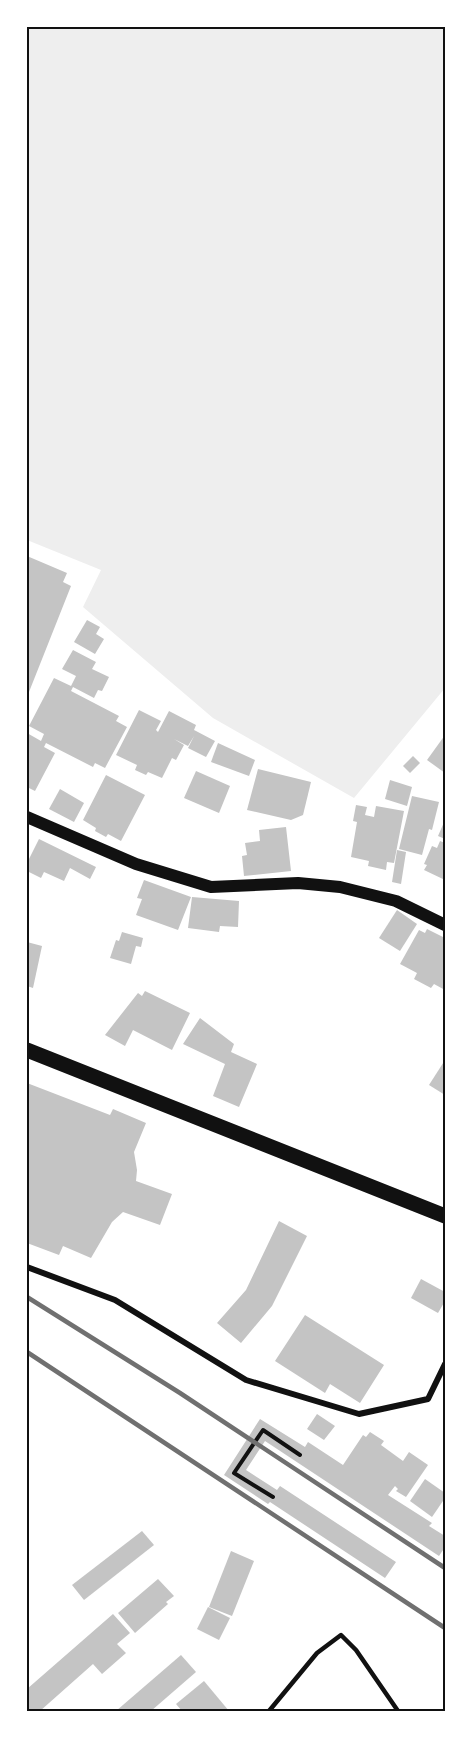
<svg xmlns="http://www.w3.org/2000/svg" width="472" height="1738" font-family="'Fira Sans Condensed',sans-serif">
<rect width="100%" height="100%" fill="#fff"/>
<!-- green -->
<path fill="#eee" d="M27 27H445V688L354 798 213 718 83 607 101 570 27 540Z"/>
<!-- building -->
<g fill="#c4c4c4">
<path d="M27 556 67 573 63 582 71 586 27 697Z"/>
<path d="M87 620 100 627 96 634 104 639 95 654 74 642Z"/>
<path d="M73 650 96 662 92 669 109 677 102 691 98 690 94 698 73 687 71 691 119 716 116 721 127 727 105 768 95 763 93 767 46 743 44 747 55 753 35 791 27 787V733L41 741 44 734 29 726 54 678 71 686 76 676 62 669Z"/>
<path d="M139 710 161 721 156 730 158 732 169 711 196 725 194 730 196 731 215 741 206 757 188 748 194 736 188 746 174 739 184 745 176 760 172 758 162 778 148 772 146 775 135 770 137 765 116 755Z"/>
<path d="M445 735V773L427 760Z"/>
<path d="M218 743 255 760 249 776 211 762Z"/>
<path d="M413 756 420 763 410 773 403 766Z"/>
<path d="M258 769 311 782 303 815 291 820 247 810Z"/>
<path d="M196 771 230 786 219 813 184 798Z"/>
<path d="M106 775 145 795 121 841 108 834 106 837 95 831 96 828 83 820Z"/>
<path d="M390 780 412 787 407 806 385 799Z"/>
<path d="M60 789 84 803 74 822 49 809Z"/>
<path d="M412 796 439 802 432 830 429 829 422 855 399 849Z"/>
<path d="M356 805 367 807 365 815 374 817 376 806 404 811 394 863 387 862 386 870 368 866 369 861 351 857 357 822 353 821Z"/>
<path d="M445 820V839L438 836Z"/>
<path d="M286 827 291 871 244 876 242 856 247 855 245 843 260 841 259 830Z"/>
<path d="M39 839 96 867 90 879 70 868 64 881 44 872 41 878 27 871V863Z"/>
<path d="M440 841 445 843V880L424 870 427 865 424 864 432 846 437 848Z"/>
<path d="M397 850 406 852 401 884 392 882Z"/>
<path d="M144 880 191 897 178 930 136 915 142 899 137 898Z"/>
<path d="M192 897 239 901 238 927 220 926 219 932 188 928Z"/>
<path d="M397 910 417 924 400 951 379 938Z"/>
<path d="M427 929 445 938V990L434 984 431 988 414 979 417 973 400 964 419 930 425 933Z"/>
<path d="M122 932 143 938 141 947 136 946 131 964 110 958 116 940 119 941Z"/>
<path d="M27 942 42 946 33 988 27 986Z"/>
<path d="M145 991 190 1013 172 1050 133 1030 125 1046 105 1035 138 993 142 996Z"/>
<path d="M200 1018 234 1044 231 1052 257 1064 239 1107 213 1096 225 1064 183 1044Z"/>
<path d="M445 1060V1095L429 1085Z"/>
<path d="M27 1083 110 1115 113 1109 146 1123 134 1152 137 1170 136 1181 172 1194 160 1225 123 1212 112 1222 91 1258 63 1246 59 1255 27 1243Z"/>
<path d="M279 1221 307 1236 272 1306 241 1343 217 1323 246 1290Z"/>
<path d="M421 1279 445 1292V1301L438 1313 411 1298Z"/>
<path d="M305 1315 384 1365 360 1403 330 1384 325 1393 275 1361Z"/>
<path d="M317 1414 335 1426 324 1440 307 1429Z"/>
<path d="M260 1419 305 1447 308 1442 343 1465 363 1435 366 1437 370 1432 384 1441 381 1445 403 1461 409 1452 428 1465 406 1497 396 1491 398 1489 395 1486 388 1495 432 1523 429 1526 445 1536V1547L439 1556 265 1441 246 1470 277 1490 280 1486 396 1562 385 1578 270 1502 268 1504 224 1475Z"/>
<path d="M425 1479 445 1493V1498L432 1517 410 1501Z"/>
<path d="M142 1531 154 1545 84 1600 72 1585Z"/>
<path d="M231 1551 254 1561 232 1616 209 1607Z"/>
<path d="M158 1579 174 1596 166 1602 168 1604 135 1633 118 1613Z"/>
<path d="M208 1607 230 1618 219 1640 197 1629Z"/>
<path d="M113 1614 130 1633 117 1644 126 1653 102 1674 93 1664 40 1711H27V1689Z"/>
<path d="M181 1655 196 1672 151 1711H116Z"/>
<path d="M204 1681 229 1711H182L176 1704Z"/>
</g>
<g fill="none" stroke-linecap="round" stroke-linejoin="round">
<!-- path -->
<path stroke="#111" stroke-width="4" d="M273 1497 234 1473 263 1430 300 1455"/>
<!-- service -->
<path stroke="#111" stroke-width="4.5" d="M269 1711 317 1653 341 1635 356 1650 398 1711"/>
<!-- minor -->
<path stroke="#111" stroke-width="6" d="M27 1267 115 1300 246 1380 359 1414 428 1399 445 1364"/>
<!-- secondary -->
<path stroke="#111" stroke-width="12" d="M27 817 136 864 211 887 298 883 340 887 396 901 445 925"/>
<!-- primary -->
<path stroke="#111" stroke-width="15" d="M27 1050 445 1216"/>
<!-- rail -->
<g stroke="#707070" stroke-width="4.5">
<path d="M27 1297 180 1393 445 1568"/>
<path d="M27 1352 445 1628"/>
</g>
</g>
<!-- border -->
<rect width="472" height="1738" fill="none" stroke="#ffffff" stroke-width="57"/>
<rect x="28" y="28" width="416" height="1682" fill="none" stroke="#111" stroke-width="2"/>
</svg>
